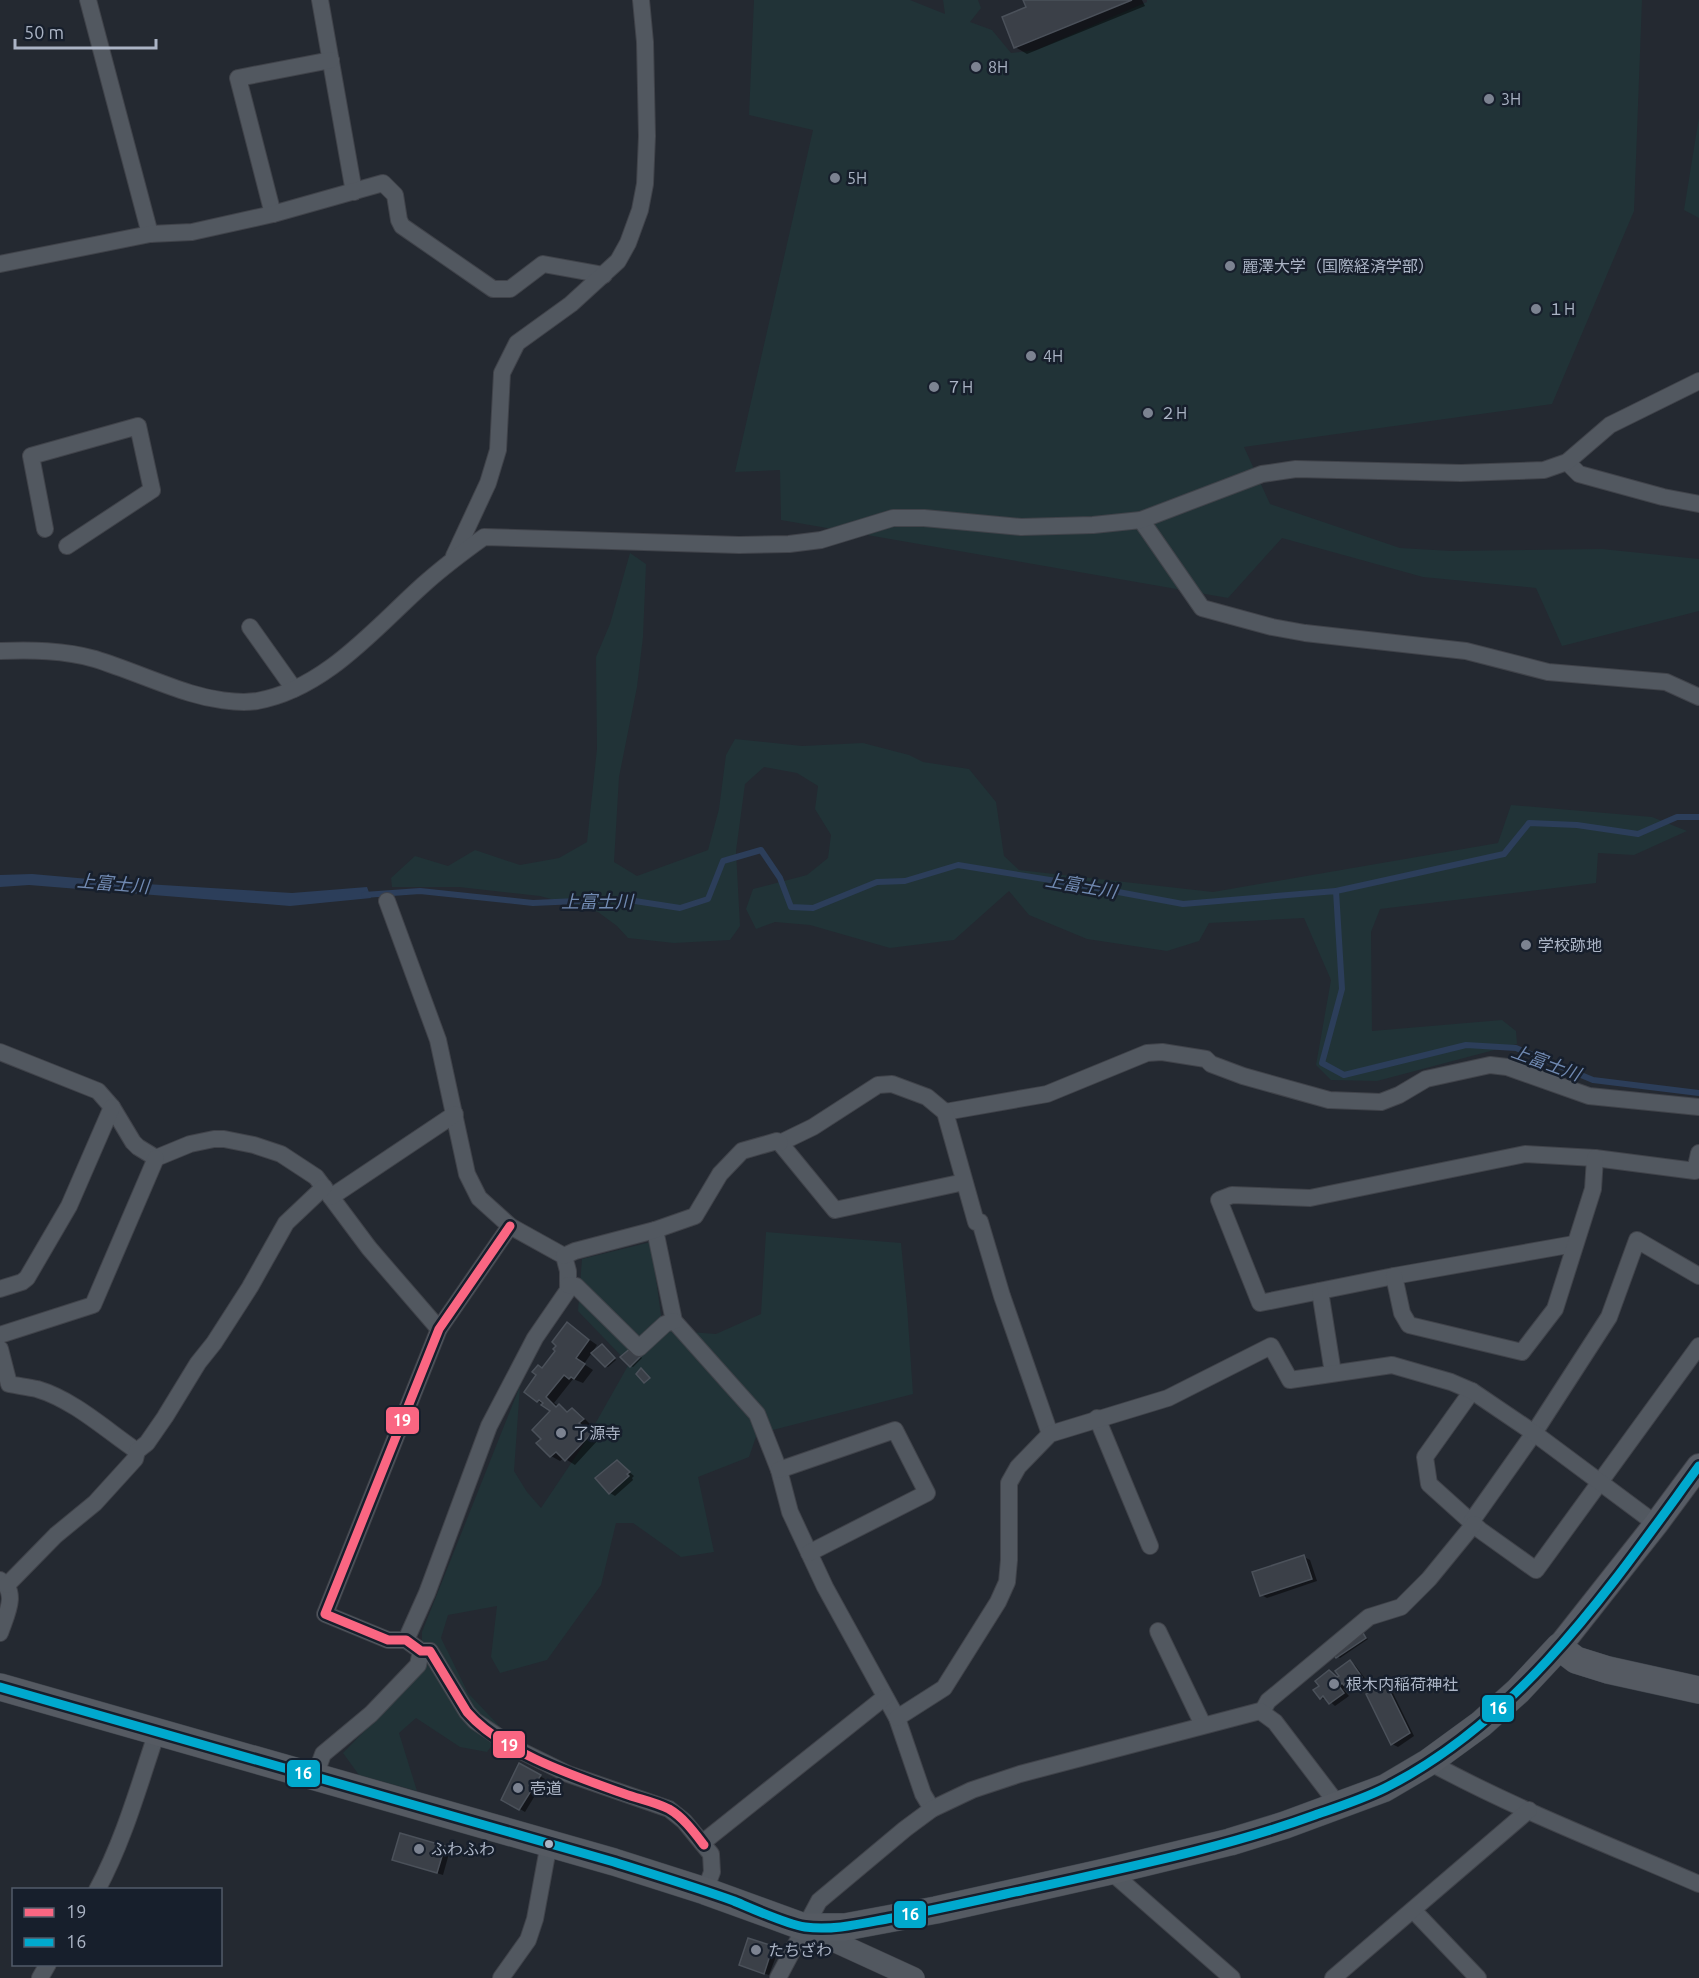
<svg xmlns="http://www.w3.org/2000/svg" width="1699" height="1978" font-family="Ubuntu,'Noto Sans JP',sans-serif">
<rect width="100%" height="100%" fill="#242931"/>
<!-- green -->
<g fill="#213337">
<path d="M754 0H910L945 14 943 0H978L981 8 970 22 992 30 1011 53 1036 50 1147 2V0H1642L1634 211 1552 404 1244 447 1270 504 1400 548 1451 551 1602 549 1699 559V611L1562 646 1536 588 1423 577 1282 538 1228 598 781 520 780 470 735 472 813 130 749 115Z"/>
<path d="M1699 117V218L1684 210Z"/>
<path d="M630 553 646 564 643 637 637 687 619 777 614 862 637 876 708 850 719 809 726 755 735 739 802 746 863 743 909 755 923 762 969 769 996 802 1004 856 1019 870 1213 892 1498 843 1511 805 1652 817 1687 831 1634 855 1598 853 1596 883 1380 909 1371 932 1372 1031 1502 1020 1516 1031 1517 1044 1377 1081 1331 1080 1316 1065 1331 980 1304 918 1209 923 1199 941 1167 951 1087 939 1029 915 1009 891 954 940 890 948 810 925 775 922 756 929 746 909 753 889 807 875 828 858 831 835 815 809 818 786 797 773 764 767 745 784 736 851 740 926 730 940 674 943 628 938 617 926 598 912 540 896 459 887H392L391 878 415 856 448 866 475 850 520 865 559 858 587 842 597 749 596 657 610 624Z"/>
<path d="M766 1232 901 1243 907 1306 913 1394 757 1434 749 1457 698 1477 714 1552 681 1557 633 1523H616L601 1585 547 1660 500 1673 491 1657 497 1606 448 1615 441 1638 468 1693 503 1730 487 1752 460 1747 416 1718 399 1733 417 1791 359 1775 343 1753 422 1672V1632L520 1386 514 1471 527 1492 541 1508 582 1447 629 1364 578 1311 582 1259 651 1242 663 1330 716 1334 761 1314Z"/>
</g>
<!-- water -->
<path fill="#2c3e5a" d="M32 874 146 884 292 893 367 887 371 898 290 906 29 885 0 887V875Z"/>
<!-- shadow -->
<g fill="#0007">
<path d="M1025 0H1142L1145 6 1027 54 1015 47 1028 7Z"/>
<path d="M567 1324 597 1345 584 1364 593 1370 583 1383 573 1379 554 1403 569 1412 572 1409 580 1414 591 1425 587 1429 598 1440 575 1465 564 1458 560 1461 551 1456 543 1439 552 1411 538 1401 542 1370 557 1351Z"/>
<path d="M604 1347 616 1360 608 1367 606 1366Z"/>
<path d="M634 1350 642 1358 633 1367 631 1366Z"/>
<path d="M617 1462 634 1476 632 1478 633 1480 615 1496 610 1493Z"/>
<path d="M1304 1557 1310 1560 1317 1581 1267 1598 1261 1595Z"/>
<path d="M1363 1635 1368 1639 1340 1658 1338 1657Z"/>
<path d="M1350 1662 1355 1665 1367 1681 1353 1691 1347 1686 1343 1689 1349 1696 1335 1706 1328 1700 1321 1698Z"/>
<path d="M1386 1686 1391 1689 1414 1736 1398 1747 1392 1744 1368 1695Z"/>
<path d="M520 1765 545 1779 525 1812 503 1799Z"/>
<path d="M444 1847 450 1850 443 1875 394 1860Z"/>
<path d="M772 1948 778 1951 769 1975 741 1965Z"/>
</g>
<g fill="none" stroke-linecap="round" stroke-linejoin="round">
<!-- stream -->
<g stroke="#2c3e5a" stroke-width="6">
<path d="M1336 891 1504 854 1529 823 1577 825 1638 834 1677 817H1699"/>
<path d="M364 895 420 891 533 903 622 899 680 908 708 899 723 861 761 850 780 878 791 907 813 908 877 882 905 881 958 865 1075 884 1183 904 1336 891 1342 989 1322 1063 1344 1075 1466 1045 1516 1048 1593 1080 1699 1093"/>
</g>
</g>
<!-- building -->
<g fill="#3b4048" stroke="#4b515a" stroke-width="1.5">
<path d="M1023 0H1132L1014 48 1002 17 1026 7Z"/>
<path d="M567 1322 589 1340 576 1358 585 1364 574 1379 571 1377 569 1379 564 1375 546 1397 556 1407 559 1404 567 1412 572 1408 584 1419 579 1423 591 1434 565 1461 556 1452 550 1457 536 1443 541 1439 532 1430 550 1411 541 1405 543 1403 539 1400 537 1402 524 1392 536 1375 532 1372 538 1365 542 1368 555 1351 553 1349 556 1346 552 1342Z"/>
<path d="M602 1344 615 1358 605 1367 591 1353Z"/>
<path d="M632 1347 641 1356 630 1367 620 1357Z"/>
<path d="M641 1368 650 1378 644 1383 636 1374Z"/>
<path d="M617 1460 630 1472 627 1474 629 1476 609 1494 595 1478Z"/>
<path d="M1304 1555 1312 1579 1260 1596 1252 1572Z"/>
<path d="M1363 1633 1366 1638 1336 1658 1333 1653Z"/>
<path d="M1350 1660 1362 1677 1347 1689 1342 1683 1339 1686 1344 1693 1329 1704 1323 1696 1320 1699 1313 1690 1319 1686 1315 1681 1329 1670 1337 1677 1339 1676 1335 1671Z"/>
<path d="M1386 1684 1410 1733 1391 1745 1366 1694Z"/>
<path d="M519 1763 541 1775 519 1810 501 1800Z"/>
<path d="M400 1833 445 1846 437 1873 392 1860Z"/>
<path d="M748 1938 773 1946 764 1974 739 1965Z"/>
</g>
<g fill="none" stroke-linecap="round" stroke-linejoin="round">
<defs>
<g id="minor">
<path d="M88 0 150 234"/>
<path d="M320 0 354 192"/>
<path d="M273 214 238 78 331 60"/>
<path d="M0 264 150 234 192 232 273 214 383 183 395 195 399 220 402 226 493 289H510L543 264 604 275"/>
<path d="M1567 462 1579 474 1663 497 1699 504"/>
<path d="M1141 520 1202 608 1272 627 1305 633 1466 651 1548 672 1666 682 1699 697"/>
<path d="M45 529 31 456 138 426 152 490 67 546"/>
<path d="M454 556 488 483 498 450 502 373 517 343 571 304 618 261 628 243 640 210 645 184 647 136 645 42 641 0"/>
<path d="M250 627 294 689"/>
<path d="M0 651C31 650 64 650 95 659 127 669 158 683 190 693 209 699 237 704 257 701 325 689 375 628 423 585 443 567 463 552 484 537L739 545 789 544 821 540 893 518H924L1021 527 1093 525 1141 520 1262 474 1296 469 1461 473 1544 470 1567 462 1610 425 1699 381"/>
<path d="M387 901 438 1040 467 1174 479 1198 510 1226 564 1256 568 1271V1290L535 1338 489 1426 427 1593 406 1640"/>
<path d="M0 1052 98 1091 112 1107 133 1142 138 1147 156 1158 190 1144 214 1139H224L254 1145 281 1154 316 1177 369 1248 439 1329"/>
<path d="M945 1112 1047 1094 1147 1053 1162 1052 1206 1059 1211 1064 1243 1076 1329 1100 1381 1102 1399 1095 1426 1079 1490 1065 1507 1067 1589 1096 1699 1107"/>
<path d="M964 1182 835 1210 780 1143 813 1127 878 1085 892 1084 927 1097 945 1112 976 1222H980L1002 1296 1050 1434"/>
<path d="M331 1197 455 1114"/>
<path d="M510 1226 439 1329 325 1614 388 1640H406L421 1651H430L467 1712 475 1721 515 1748 568 1774 669 1809 684 1821 711 1854 712 1872 705 1891"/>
<path d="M655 1230 674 1321 757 1414 779 1470 790 1512 825 1587 897 1718 923 1794 932 1809"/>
<path d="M1574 1244 1394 1276 1260 1303 1219 1200 1232 1195 1310 1198 1525 1154 1595 1158 1695 1171 1699 1153"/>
<path d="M564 1256 575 1251 655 1230 695 1216 720 1174 742 1151 777 1141 780 1143"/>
<path d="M1394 1276 1402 1313 1409 1325 1522 1352 1555 1309 1593 1189 1595 1158"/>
<path d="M568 1285 576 1286 639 1348 665 1324 674 1321"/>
<path d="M0 1289 22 1282 27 1278 69 1206 112 1107"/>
<path d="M1320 1291 1333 1373"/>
<path d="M0 1335 93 1305 156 1158"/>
<path d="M0 1349 9 1384C19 1386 28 1387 37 1389 74 1400 106 1430 137 1451"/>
<path d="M1472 1391 1425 1457 1429 1484 1480 1530 1536 1570 1699 1346"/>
<path d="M1097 1418 1150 1546"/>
<path d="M779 1470 895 1430 927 1493 809 1553"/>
<path d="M1471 1522 1534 1433 1609 1317 1637 1240 1699 1276"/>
<path d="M0 1580C19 1592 6 1615 0 1633"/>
<path d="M7 1585 56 1535 95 1503 135 1459 137 1451 147 1443 165 1417 198 1363 214 1343 250 1287 286 1223 324 1187"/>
<path d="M1158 1631 1203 1725"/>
<path d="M1262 1712 1268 1701 1369 1617 1401 1607 1429 1579 1474 1524"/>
<path d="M897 1718 944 1688 998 1602 1007 1582 1009 1560V1483L1018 1467 1050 1434 1168 1398 1271 1346 1290 1380 1392 1365 1451 1382 1472 1391 1534 1433 1656 1524"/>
<path d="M1429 1762C1515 1809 1609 1845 1699 1884"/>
<path d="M315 1776 323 1754 371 1714 418 1665 421 1651"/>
<path d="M702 1843 885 1697"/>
<path d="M1110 1871 1232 1978"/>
<path d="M97 1890C124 1840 139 1785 157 1732"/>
<path d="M1413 1910 1478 1978"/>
<path d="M40 1978 48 1964"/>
<path d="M501 1978 528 1940 535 1919 549 1843"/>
<path d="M778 1978 819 1901 905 1829 932 1809 972 1790 1020 1774 1260 1711 1275 1722 1339 1806"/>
<path d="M1333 1978 1529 1810"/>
</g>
<path id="tertiary" d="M807 1929 914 1978"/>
<path id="secondary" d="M1559 1647 1656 1524 1699 1466"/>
<path id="primary" d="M0 1687 614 1862 705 1891 804 1927H845L936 1910 1110 1871 1230 1842 1285 1825 1385 1788 1429 1762 1481 1724 1518 1691 1559 1647 1576 1660 1608 1670 1699 1690"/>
</defs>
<!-- minor casing -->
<use href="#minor" stroke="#40434a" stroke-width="18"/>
<!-- tertiary casing -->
<use href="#tertiary" stroke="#40434a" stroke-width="22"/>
<!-- secondary casing -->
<use href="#secondary" stroke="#40434a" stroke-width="26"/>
<!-- primary casing -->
<use href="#primary" stroke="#41464e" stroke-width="28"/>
<!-- minor -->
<use href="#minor" stroke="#525860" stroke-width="16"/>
<!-- tertiary -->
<use href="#tertiary" stroke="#525860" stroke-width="21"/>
<!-- secondary -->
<use href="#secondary" stroke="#575c65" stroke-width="24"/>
<!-- primary -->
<use href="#primary" stroke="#555a62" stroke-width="27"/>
<defs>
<path id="bus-1" d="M510 1226 439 1329 325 1614 388 1640H406L421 1651H430L467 1712C501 1752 577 1777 625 1794 639 1799 655 1802 669 1809 683 1817 694 1832 704 1845"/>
<path id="bus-2" d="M0 1687 614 1862C655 1875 695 1887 734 1901 753 1909 786 1924 805 1927 834 1931 864 1923 892 1918 940 1909 987 1898 1034 1888 1128 1867 1224 1848 1315 1815 1338 1807 1363 1799 1385 1788 1522 1719 1611 1586 1699 1466"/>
</defs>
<!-- bus-1 casing -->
<use href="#bus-1" stroke="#171f2c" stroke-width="14"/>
<!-- bus-2 casing -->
<use href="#bus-2" stroke="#171f2c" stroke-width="14"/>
<!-- bus-1 -->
<use href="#bus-1" stroke="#fa6682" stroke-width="9"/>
<!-- bus-2 -->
<use href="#bus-2" stroke="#00a9ce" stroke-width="9"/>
</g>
<!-- markers -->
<g fill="#7c8391" stroke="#171f2c" stroke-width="2">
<circle cx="976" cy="67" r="6"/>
<circle cx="1489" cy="99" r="6"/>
<circle cx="835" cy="178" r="6"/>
<circle cx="1230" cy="266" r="6"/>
<circle cx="1536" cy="309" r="6"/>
<circle cx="1031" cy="356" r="6"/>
<circle cx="934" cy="387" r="6"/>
<circle cx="1148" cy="413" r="6"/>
<circle cx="1526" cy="945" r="6"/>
<circle cx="561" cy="1433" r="6"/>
<circle cx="1334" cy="1684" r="6"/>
<circle cx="518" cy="1788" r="6"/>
<circle cx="419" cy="1849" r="6"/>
<circle cx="756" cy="1950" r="6"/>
</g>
<circle fill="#abb4c5" stroke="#171f2c" stroke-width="2" cx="549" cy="1844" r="5"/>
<g text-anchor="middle" stroke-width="5" stroke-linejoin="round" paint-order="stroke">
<!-- poi labels -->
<g font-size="16" fill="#abb4c5" stroke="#171f2c" text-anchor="start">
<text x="988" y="73">8H</text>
<text x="1501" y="105">3H</text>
<text x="847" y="184">5H</text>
<text x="1242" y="272">麗澤大学（国際経済学部）</text>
<text x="1548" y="315">１H</text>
<text x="1043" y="362">4H</text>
<text x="946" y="393">７H</text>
<text x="1160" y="419">２H</text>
<text x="1538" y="951">学校跡地</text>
<text x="573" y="1439">了源寺</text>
<text x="1346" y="1690">根木内稲荷神社</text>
<text x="530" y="1794">壱道</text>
<text x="431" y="1855">ふわふわ</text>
<text x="768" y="1956">たちざわ</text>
</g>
<!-- water labels -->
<g font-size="18" font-style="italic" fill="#7089b1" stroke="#171f2c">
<text transform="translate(113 884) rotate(5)" y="6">上富士川</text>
<text transform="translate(1081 886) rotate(10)" y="6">上富士川</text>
<text x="597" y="908">上富士川</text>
<text transform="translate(1546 1063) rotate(20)" y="6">上富士川</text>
</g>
</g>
<g stroke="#171f2c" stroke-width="2">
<rect x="385" y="1406" width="35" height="29" rx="6" fill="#fa6682"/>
<rect x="1481" y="1694" width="34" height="29" rx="6" fill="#00a9ce"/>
<rect x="492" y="1730" width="34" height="29" rx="6" fill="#fa6682"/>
<rect x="286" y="1759" width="35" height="29" rx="6" fill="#00a9ce"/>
<rect x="893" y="1900" width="34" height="29" rx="6" fill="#00a9ce"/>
</g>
<g font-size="16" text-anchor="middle" font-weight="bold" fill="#fff">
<text x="402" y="1426">19</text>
<text x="1498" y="1714">16</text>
<text x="509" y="1751">19</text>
<text x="303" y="1779">16</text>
<text x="910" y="1920">16</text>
</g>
<!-- legend -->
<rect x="12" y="1888" width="210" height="78" fill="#171f2c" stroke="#525b69" stroke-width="1.5"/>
<rect x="24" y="1908" width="30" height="9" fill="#fa6682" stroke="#525b69" stroke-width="1.5"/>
<text x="66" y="1918" font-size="18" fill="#abb4c5">19</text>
<rect x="24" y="1938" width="30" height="9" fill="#00a9ce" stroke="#525b69" stroke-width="1.5"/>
<text x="66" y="1948" font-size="18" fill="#abb4c5">16</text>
<!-- scale -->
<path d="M15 39v9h141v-9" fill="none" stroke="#abb4c5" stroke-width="3"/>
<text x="24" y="39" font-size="18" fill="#abb4c5" stroke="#171f2c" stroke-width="4.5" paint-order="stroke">50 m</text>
</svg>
